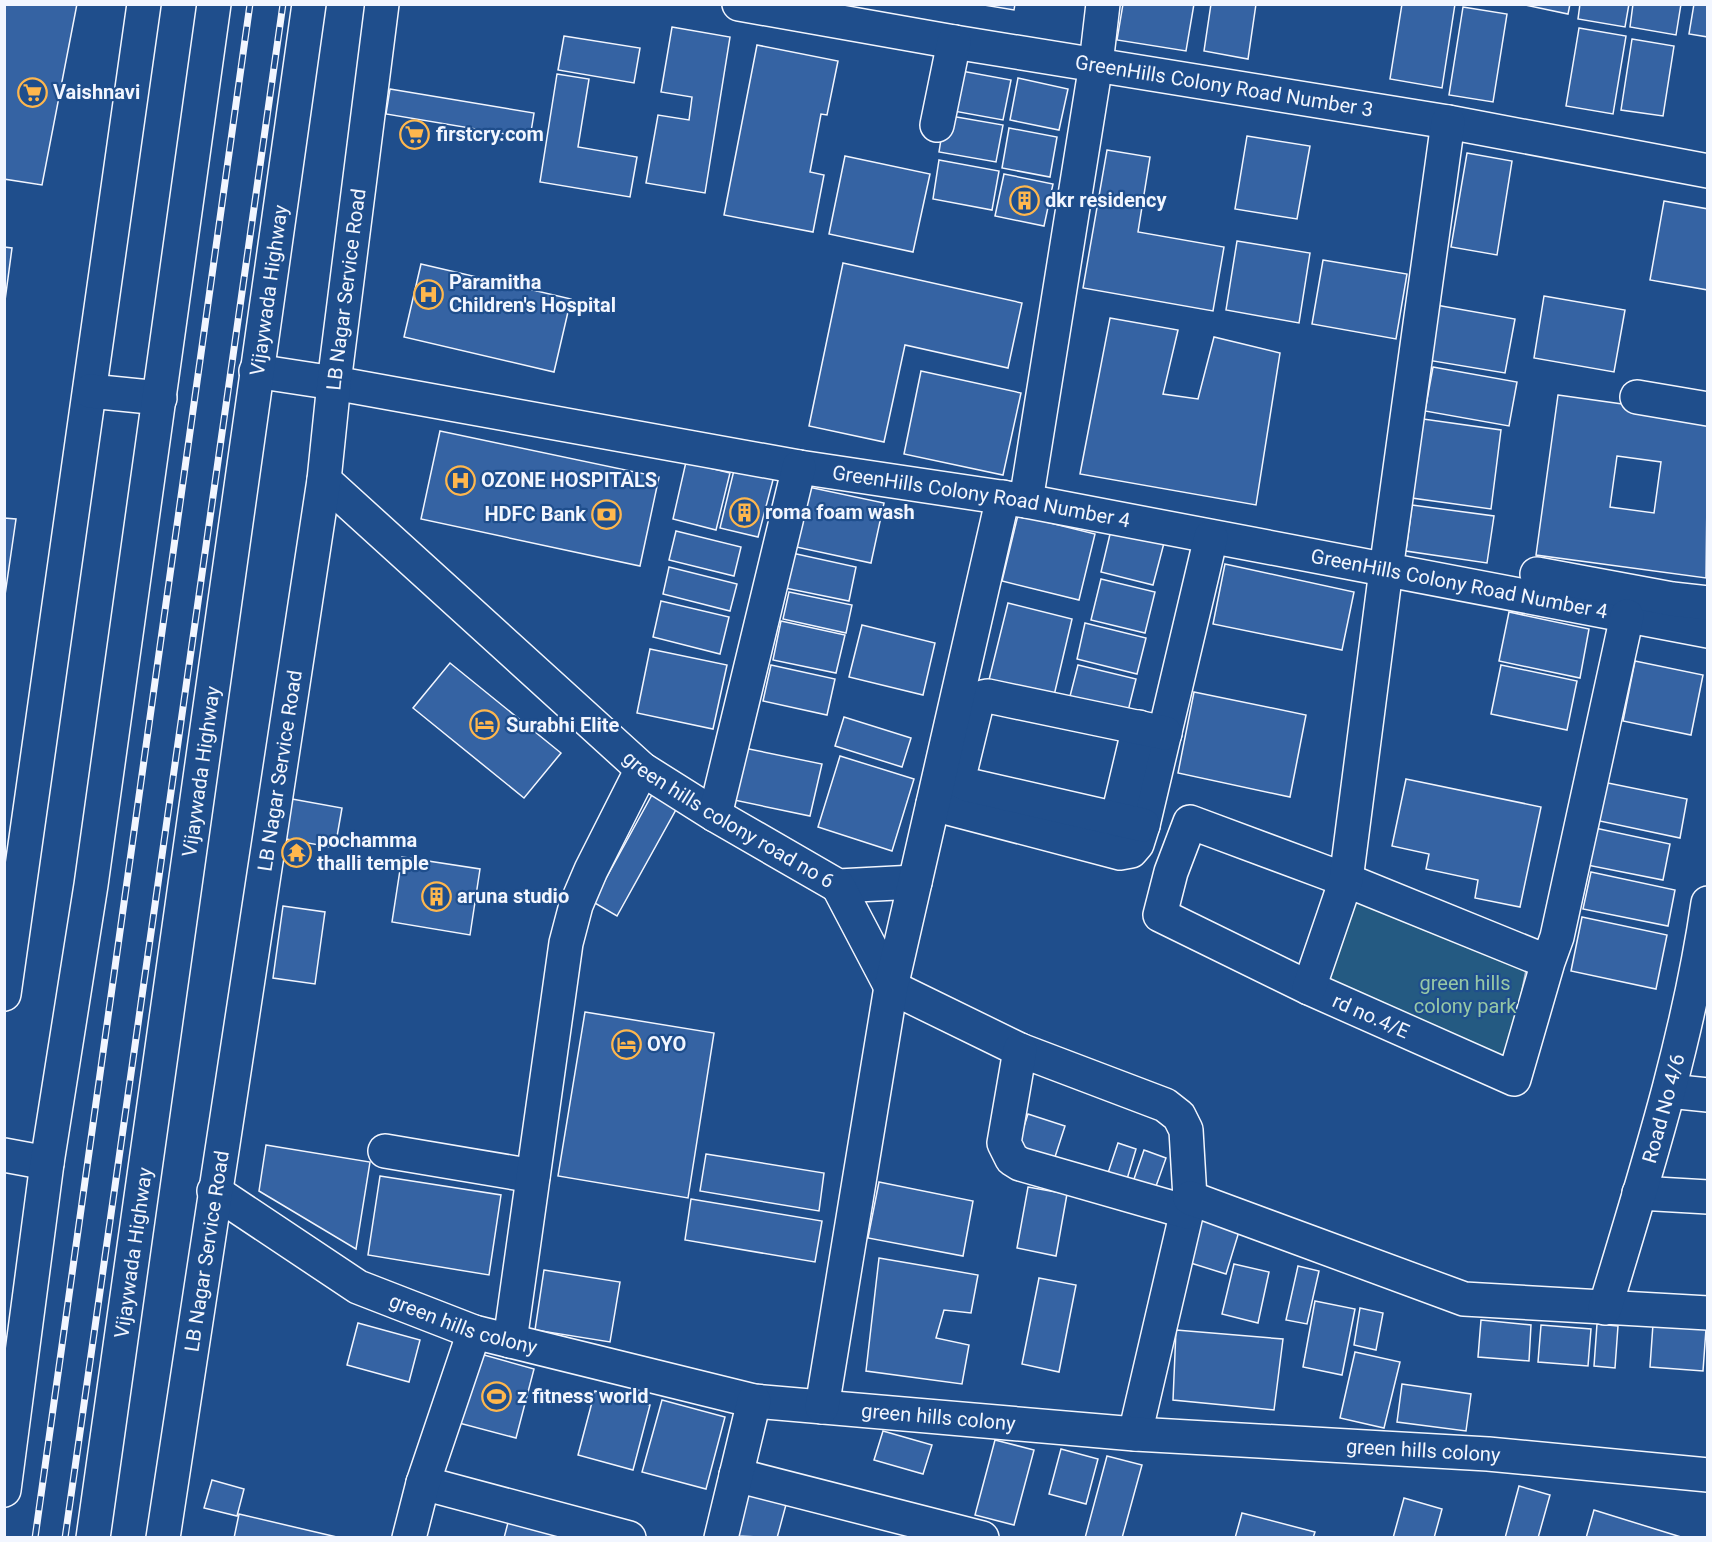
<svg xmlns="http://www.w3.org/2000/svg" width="1712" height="1542" font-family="Roboto,sans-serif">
<rect width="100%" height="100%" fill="#1f4e8c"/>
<!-- green -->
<path fill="#245a82" stroke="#a8bbd7" stroke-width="1.5" d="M1352 896 1527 965 1509 1054 1495 1063 1322 986Z"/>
<!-- building -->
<g fill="#3563a3" stroke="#f2f6ff" stroke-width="1.5" fill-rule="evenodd">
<path d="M4 4H77L42 185 4 179Z"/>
<path d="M978 4H1015L1014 10Z"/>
<path d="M1123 4H1194L1186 51 1117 40Z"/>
<path d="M1211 4H1256L1248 59 1204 51Z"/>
<path d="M1402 4H1455L1442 88 1390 79Z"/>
<path d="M1520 4H1570L1568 14Z"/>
<path d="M1580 4H1629L1625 27 1578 19Z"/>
<path d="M1633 4H1681L1676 35 1630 27Z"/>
<path d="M1694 4H1708V37L1689 34Z"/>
<path d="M1463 7 1507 14 1493 102 1449 95Z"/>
<path d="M672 27 730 37 705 193 646 183 658 115 689 120 692 97 661 92Z"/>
<path d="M1579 28 1626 36 1613 114 1566 106Z"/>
<path d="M564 36 640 48 634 83 558 70Z"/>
<path d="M1632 39 1674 46 1663 116 1621 110Z"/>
<path d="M757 45 838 61 827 115 821 114 810 172 824 175 813 232 724 215Z"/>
<path d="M956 70 1011 80 1003 120 948 110Z"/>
<path d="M557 74 589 79 578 147 637 157 630 197 540 182Z"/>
<path d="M1018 78 1068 89 1059 130 1010 120Z"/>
<path d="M390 89 534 113 530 138 386 114Z"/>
<path d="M945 115 1003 125 996 162 939 152Z"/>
<path d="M1009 128 1057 137 1050 177 1002 168Z"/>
<path d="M1247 136 1310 146 1297 219 1235 209Z"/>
<path d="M1107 150 1150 157 1138 232 1224 247 1213 311 1083 288Z"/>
<path d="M1467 153 1512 161 1497 255 1451 247Z"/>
<path d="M845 156 930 174 913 252 829 234Z"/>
<path d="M939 160 999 171 992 210 933 199Z"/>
<path d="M1004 174 1053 184 1044 226 995 216Z"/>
<path d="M1664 201 1708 209V290L1650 280Z"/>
<path d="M1237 241 1310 253 1299 323 1226 310Z"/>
<path d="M4 247 12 248 4 308Z"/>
<path d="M1323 260 1407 274 1396 339 1312 324Z"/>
<path d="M843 263 1022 303 1008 368 905 345 884 442 809 426Z"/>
<path d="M421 264 571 299 554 372 404 337Z"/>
<path d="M1544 296 1625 310 1614 372 1534 358Z"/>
<path d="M1436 305 1515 319 1505 373 1427 360Z"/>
<path d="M1110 318 1178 330 1163 394 1198 399 1214 337 1280 353 1256 505 1080 474Z"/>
<path d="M1433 367 1517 382 1509 426 1425 411Z"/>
<path d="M921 371 1021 393 1003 475 904 454Z"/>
<path d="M1558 395 1708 416 1706 578 1536 555ZM1617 456 1661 462 1654 513 1610 507Z"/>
<path d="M1423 419 1501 430 1491 509 1412 498Z"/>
<path d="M440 431 659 477 640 566 421 519Z"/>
<path d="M686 462 730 473 716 530 673 519Z"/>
<path d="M735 466 774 476 758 537 720 528Z"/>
<path d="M799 485 884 503 871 563 787 545Z"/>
<path d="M1412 505 1494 516 1487 563 1406 551Z"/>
<path d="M1018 515 1095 534 1079 600 1002 581Z"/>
<path d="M4 518 16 519 4 602Z"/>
<path d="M1111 530 1164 543 1153 585 1101 572Z"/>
<path d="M676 531 741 547 734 576 669 560Z"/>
<path d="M792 553 856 567 849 601 785 588Z"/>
<path d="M1225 564 1354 592 1342 650 1213 624Z"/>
<path d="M669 567 737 584 730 611 663 594Z"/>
<path d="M1101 579 1155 592 1145 633 1091 620Z"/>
<path d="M789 592 852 605 846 633 783 619Z"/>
<path d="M661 601 729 617 720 654 653 637Z"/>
<path d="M1008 603 1072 619 1052 704 987 688Z"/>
<path d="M1509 612 1589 629 1580 678 1499 661Z"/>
<path d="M781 621 845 635 836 673 773 660Z"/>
<path d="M1085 623 1146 638 1137 674 1077 659Z"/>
<path d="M862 625 935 643 923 695 849 677Z"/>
<path d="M650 649 727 665 713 729 637 713Z"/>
<path d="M1635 661 1703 675 1691 735 1623 721Z"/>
<path d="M450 663 561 753 524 798 413 708Z"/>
<path d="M771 665 835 679 827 715 763 701Z"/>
<path d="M1078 665 1136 679 1126 719 1068 704Z"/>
<path d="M1501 665 1577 681 1567 730 1491 714Z"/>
<path d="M1194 692 1306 715 1290 797 1178 773Z"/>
<path d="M844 717 911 738 902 767 835 746Z"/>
<path d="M744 748 822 764 810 816 734 800Z"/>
<path d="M840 756 914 779 892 851 818 827Z"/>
<path d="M1406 779 1541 807 1520 907 1475 898 1478 880 1426 869 1429 854 1392 846Z"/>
<path d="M1603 782 1687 799 1680 838 1595 820Z"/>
<path d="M653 793 678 806 617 916 593 902Z"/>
<path d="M292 799 342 808 335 848 286 839Z"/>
<path d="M1595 828 1670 844 1663 880 1587 865Z"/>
<path d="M402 857 480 869 470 935 392 922Z"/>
<path d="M1591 872 1675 890 1668 926 1583 909Z"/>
<path d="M283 906 325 912 315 984 273 978Z"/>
<path d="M1582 917 1667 935 1656 989 1571 971Z"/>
<path d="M585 1012 714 1033 688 1198 558 1176Z"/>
<path d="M1028 1114 1065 1126 1053 1163 1016 1151Z"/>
<path d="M1118 1143 1136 1149 1127 1179 1108 1173Z"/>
<path d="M266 1145 370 1162 356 1249 259 1191Z"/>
<path d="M1144 1150 1166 1158 1155 1189 1133 1182Z"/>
<path d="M706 1154 824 1173 819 1211 700 1191Z"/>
<path d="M380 1176 501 1195 489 1275 368 1255Z"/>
<path d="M879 1182 973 1201 963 1256 868 1238Z"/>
<path d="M1028 1187 1067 1194 1056 1256 1017 1248Z"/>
<path d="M691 1199 822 1221 815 1262 685 1240Z"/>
<path d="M1196 1212 1241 1225 1226 1274 1181 1260Z"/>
<path d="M879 1258 978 1275 971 1313 944 1310 936 1338 969 1345 962 1384 866 1371Z"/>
<path d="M1234 1264 1269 1272 1258 1323 1222 1314Z"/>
<path d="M1298 1266 1319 1271 1307 1324 1286 1320Z"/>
<path d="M544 1270 620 1282 610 1342 535 1330Z"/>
<path d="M1039 1278 1076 1285 1059 1372 1022 1364Z"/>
<path d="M1315 1301 1355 1309 1342 1375 1303 1367Z"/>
<path d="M1360 1308 1383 1313 1376 1350 1354 1345Z"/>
<path d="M1481 1320 1531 1325 1529 1361 1478 1357Z"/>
<path d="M358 1323 420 1340 409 1382 347 1365Z"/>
<path d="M1597 1324 1618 1326 1615 1368 1594 1366Z"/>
<path d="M1653 1324 1706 1329 1703 1371 1650 1367Z"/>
<path d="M1541 1325 1591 1329 1588 1366 1538 1362Z"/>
<path d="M1176 1330 1283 1339 1274 1410 1173 1400Z"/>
<path d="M1355 1352 1400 1362 1384 1428 1340 1418Z"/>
<path d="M477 1353 534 1369 516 1438 459 1423Z"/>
<path d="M1402 1384 1471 1394 1466 1431 1397 1422Z"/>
<path d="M595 1391 650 1405 633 1470 578 1455Z"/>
<path d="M662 1400 725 1417 706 1489 642 1472Z"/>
<path d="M883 1431 932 1445 923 1474 874 1460Z"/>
<path d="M995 1440 1034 1450 1014 1525 975 1515Z"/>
<path d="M1061 1449 1098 1459 1086 1504 1049 1494Z"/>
<path d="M1107 1456 1142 1465 1122 1538H1085Z"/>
<path d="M212 1480 244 1489 237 1516 204 1508Z"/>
<path d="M1519 1486 1550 1495 1538 1538H1505Z"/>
<path d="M749 1491 787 1501 777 1538 737 1536Z"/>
<path d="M1404 1498 1442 1509 1434 1538H1393Z"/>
<path d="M1594 1510 1681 1537 1586 1538Z"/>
<path d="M1242 1513 1315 1532 1313 1538H1235Z"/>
<path d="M239 1514 341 1538H234Z"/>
<path d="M510 1515 589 1538H504Z"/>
</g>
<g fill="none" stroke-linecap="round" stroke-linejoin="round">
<defs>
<g id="minor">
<path id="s1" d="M739 4 954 42 1448 122 1708 171"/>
<path d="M937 125 954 42"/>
<path id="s2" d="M256 371 334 383 799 467 1026 501 1708 631"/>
<path d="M1637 397 1708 409"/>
<path id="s3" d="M324 480 642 769 715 815 838 886 915 882"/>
<path d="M1026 501 1096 64 1103 4"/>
<path d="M1537 574 1672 599 1708 603"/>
<path d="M933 804 1120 853 1131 851 1137 844 1143 825 1211 537"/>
<path d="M715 815 799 467"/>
<path d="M1117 820 1139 727"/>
<path d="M1143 825 968 785 960 781 959 777 976 707 983 697 988 696 1165 733"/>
<path d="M838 886 891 987 1020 1050 1165 1105 1179 1116 1186 1130 1190 1198 1135 1434"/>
<path d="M1548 962 1514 1079 1309 988 1160 915 1171 872 1190 822 1346 880 1548 962 1557 937 1627 616"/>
<path d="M1309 988 1346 880 1386 570 1448 122"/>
<path d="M4 994 144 4"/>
<path d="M1020 1050 1004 1143 1012 1159 1020 1164 1187 1212"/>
<path d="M1669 1091 1708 1095"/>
<path d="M385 1151 533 1176"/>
<path d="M4 1155 47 1163"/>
<path id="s4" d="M214 1191 358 1287 474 1332 754 1401 1135 1434 1488 1454 1708 1475"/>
<path d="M1639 1193 1708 1197"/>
<path d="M1190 1198 1464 1299 1708 1313"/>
<path id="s5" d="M1605 1308C1645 1175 1688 1041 1708 903"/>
<path d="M510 1341 566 943 576 905 591 870 642 769"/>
<path d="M822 1407 891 987 1003 497"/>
<path d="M736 1475 982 1538"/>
<path d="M423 1483 629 1538"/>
<path id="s6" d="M163 1538 324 480 334 383 382 4"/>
<path d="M409 1538 423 1483 474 1332"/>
<path d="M721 1538 754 1401"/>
</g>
<g id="highway">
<path d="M90 391 160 398"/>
<path d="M4 1490 47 1163 91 885 214 4"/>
<path id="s7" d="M93 1538 309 4"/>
</g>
</defs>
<!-- minor casing -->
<use href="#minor" stroke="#f2f6ff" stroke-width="36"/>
<!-- highway casing -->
<use href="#highway" stroke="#f2f6ff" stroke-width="36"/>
<!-- minor -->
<use href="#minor" stroke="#1f4e8c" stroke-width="33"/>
<!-- highway -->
<use href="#highway" stroke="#1f4e8c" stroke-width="33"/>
<defs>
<g id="rail">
<path d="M35 1538 250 4"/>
<path d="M65 1538 283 4"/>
</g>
</defs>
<!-- rail casing -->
<use href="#rail" stroke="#f2f6ff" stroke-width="7"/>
<!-- rail -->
<use href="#rail" stroke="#1f4e8c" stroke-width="4.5" stroke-dasharray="14" stroke-linecap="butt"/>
</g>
<!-- icons -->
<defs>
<symbol id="supermarket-ring" viewBox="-11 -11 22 22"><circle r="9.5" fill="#1f4e8c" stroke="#ffb74d" stroke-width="1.5"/><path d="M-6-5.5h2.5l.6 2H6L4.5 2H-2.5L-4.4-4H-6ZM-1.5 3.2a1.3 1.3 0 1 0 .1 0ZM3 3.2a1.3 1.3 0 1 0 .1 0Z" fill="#ffb74d"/></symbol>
<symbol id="building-ring" viewBox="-11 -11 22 22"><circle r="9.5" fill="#1f4e8c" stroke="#ffb74d" stroke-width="1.5"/><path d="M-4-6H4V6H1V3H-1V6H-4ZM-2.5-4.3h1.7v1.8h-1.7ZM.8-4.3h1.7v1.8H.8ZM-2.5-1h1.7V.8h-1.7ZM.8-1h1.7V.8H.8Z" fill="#ffb74d"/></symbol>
<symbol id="hospital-ring" viewBox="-11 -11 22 22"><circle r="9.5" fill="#1f4e8c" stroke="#ffb74d" stroke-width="1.5"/><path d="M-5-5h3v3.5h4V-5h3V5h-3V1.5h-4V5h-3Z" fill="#ffb74d"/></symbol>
<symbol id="bank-ring" viewBox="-11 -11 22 22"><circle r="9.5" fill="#1f4e8c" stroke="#ffb74d" stroke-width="1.5"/><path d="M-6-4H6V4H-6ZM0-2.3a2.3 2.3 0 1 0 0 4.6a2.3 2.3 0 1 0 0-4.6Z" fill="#ffb74d"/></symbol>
<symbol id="hotel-ring" viewBox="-11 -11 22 22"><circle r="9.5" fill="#1f4e8c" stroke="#ffb74d" stroke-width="1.5"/><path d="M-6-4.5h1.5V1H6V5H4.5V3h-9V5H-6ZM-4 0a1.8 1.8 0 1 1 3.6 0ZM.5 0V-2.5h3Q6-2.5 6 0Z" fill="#ffb74d"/></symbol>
<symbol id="temple-ring" viewBox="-11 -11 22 22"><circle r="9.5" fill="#1f4e8c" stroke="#ffb74d" stroke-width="1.5"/><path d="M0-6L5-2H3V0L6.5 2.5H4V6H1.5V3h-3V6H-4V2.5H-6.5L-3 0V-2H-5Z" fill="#ffb74d"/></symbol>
<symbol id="stadium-ring" viewBox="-11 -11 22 22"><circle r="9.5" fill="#1f4e8c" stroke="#ffb74d" stroke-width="1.5"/><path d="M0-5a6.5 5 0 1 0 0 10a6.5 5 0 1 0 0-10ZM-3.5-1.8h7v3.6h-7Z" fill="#ffb74d"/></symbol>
</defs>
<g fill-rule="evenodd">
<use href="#supermarket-ring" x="16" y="76" width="33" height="33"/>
<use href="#supermarket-ring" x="398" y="118" width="33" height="33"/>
<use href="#building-ring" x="1008" y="184" width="33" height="33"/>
<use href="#hospital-ring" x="412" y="278" width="33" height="33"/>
<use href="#hospital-ring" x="444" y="464" width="33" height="33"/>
<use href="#building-ring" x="728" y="496" width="33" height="33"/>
<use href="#bank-ring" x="590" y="498" width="33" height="33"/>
<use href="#hotel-ring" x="468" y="708" width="33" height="33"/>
<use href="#temple-ring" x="280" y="836" width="33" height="33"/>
<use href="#building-ring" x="420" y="880" width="33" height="33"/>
<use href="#hotel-ring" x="610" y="1028" width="33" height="33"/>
<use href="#stadium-ring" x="480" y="1380" width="33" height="33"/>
</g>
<g text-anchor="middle" stroke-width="4.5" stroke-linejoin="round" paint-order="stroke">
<!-- street labels -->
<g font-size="20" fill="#f2f6ff" stroke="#1f4e8c">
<text dy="7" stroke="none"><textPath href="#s1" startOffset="492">GreenHills Colony Road Number 3</textPath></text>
<text dy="7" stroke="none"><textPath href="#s7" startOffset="1260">Vijaywada Highway</textPath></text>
<text dy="7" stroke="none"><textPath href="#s6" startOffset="1262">LB Nagar Service Road</textPath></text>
<text dy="7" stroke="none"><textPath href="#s2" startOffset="736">GreenHills Colony Road Number 4</textPath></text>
<text dy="7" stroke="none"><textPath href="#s2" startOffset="1222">GreenHills Colony Road Number 4</textPath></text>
<text dy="7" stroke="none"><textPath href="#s7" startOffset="774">Vijaywada Highway</textPath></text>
<text dy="7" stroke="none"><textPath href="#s6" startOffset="776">LB Nagar Service Road</textPath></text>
<text dy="7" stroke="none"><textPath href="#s3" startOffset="530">green hills colony road no 6</textPath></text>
<text transform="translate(1371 1016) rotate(24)" y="7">rd no.4/E</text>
<text dy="7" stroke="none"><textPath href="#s5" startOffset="208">Road No 4/6</textPath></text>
<text dy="7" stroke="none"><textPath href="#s7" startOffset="288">Vijaywada Highway</textPath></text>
<text dy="7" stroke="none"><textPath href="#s6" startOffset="290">LB Nagar Service Road</textPath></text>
<text dy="7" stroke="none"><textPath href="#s4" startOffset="285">green hills colony</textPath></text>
<text dy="7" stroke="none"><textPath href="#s4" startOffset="771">green hills colony</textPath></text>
<text dy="7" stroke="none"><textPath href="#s4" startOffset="1257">green hills colony</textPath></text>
</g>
<!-- poi labels -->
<g font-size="20" font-weight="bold" fill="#f2f6ff" stroke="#1f4e8c" text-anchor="start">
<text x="53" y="99">Vaishnavi</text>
<text x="436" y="141">firstcry.com</text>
<text x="1045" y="207">dkr residency</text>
<text x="449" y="289">Paramitha<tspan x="449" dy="23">Children's Hospital</tspan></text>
<text x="481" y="487">OZONE HOSPITALS</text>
<text x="765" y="519">roma foam wash</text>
<text x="586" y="521" text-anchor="end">HDFC Bank</text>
<text x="506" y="732">Surabhi Elite</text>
<text x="317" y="847">pochamma<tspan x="317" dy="23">thalli temple</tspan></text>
<text x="457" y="903">aruna studio</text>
<text x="647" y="1051">OYO</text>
<text x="517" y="1403">z fitness world</text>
</g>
<!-- park labels -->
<g font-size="20" fill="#97c8a6" stroke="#1f4e8c">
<text x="1465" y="990">green hills<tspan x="1465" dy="23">colony park</tspan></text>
</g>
</g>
<!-- border -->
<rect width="1712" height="1542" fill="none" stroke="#f2f6ff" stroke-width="12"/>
</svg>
